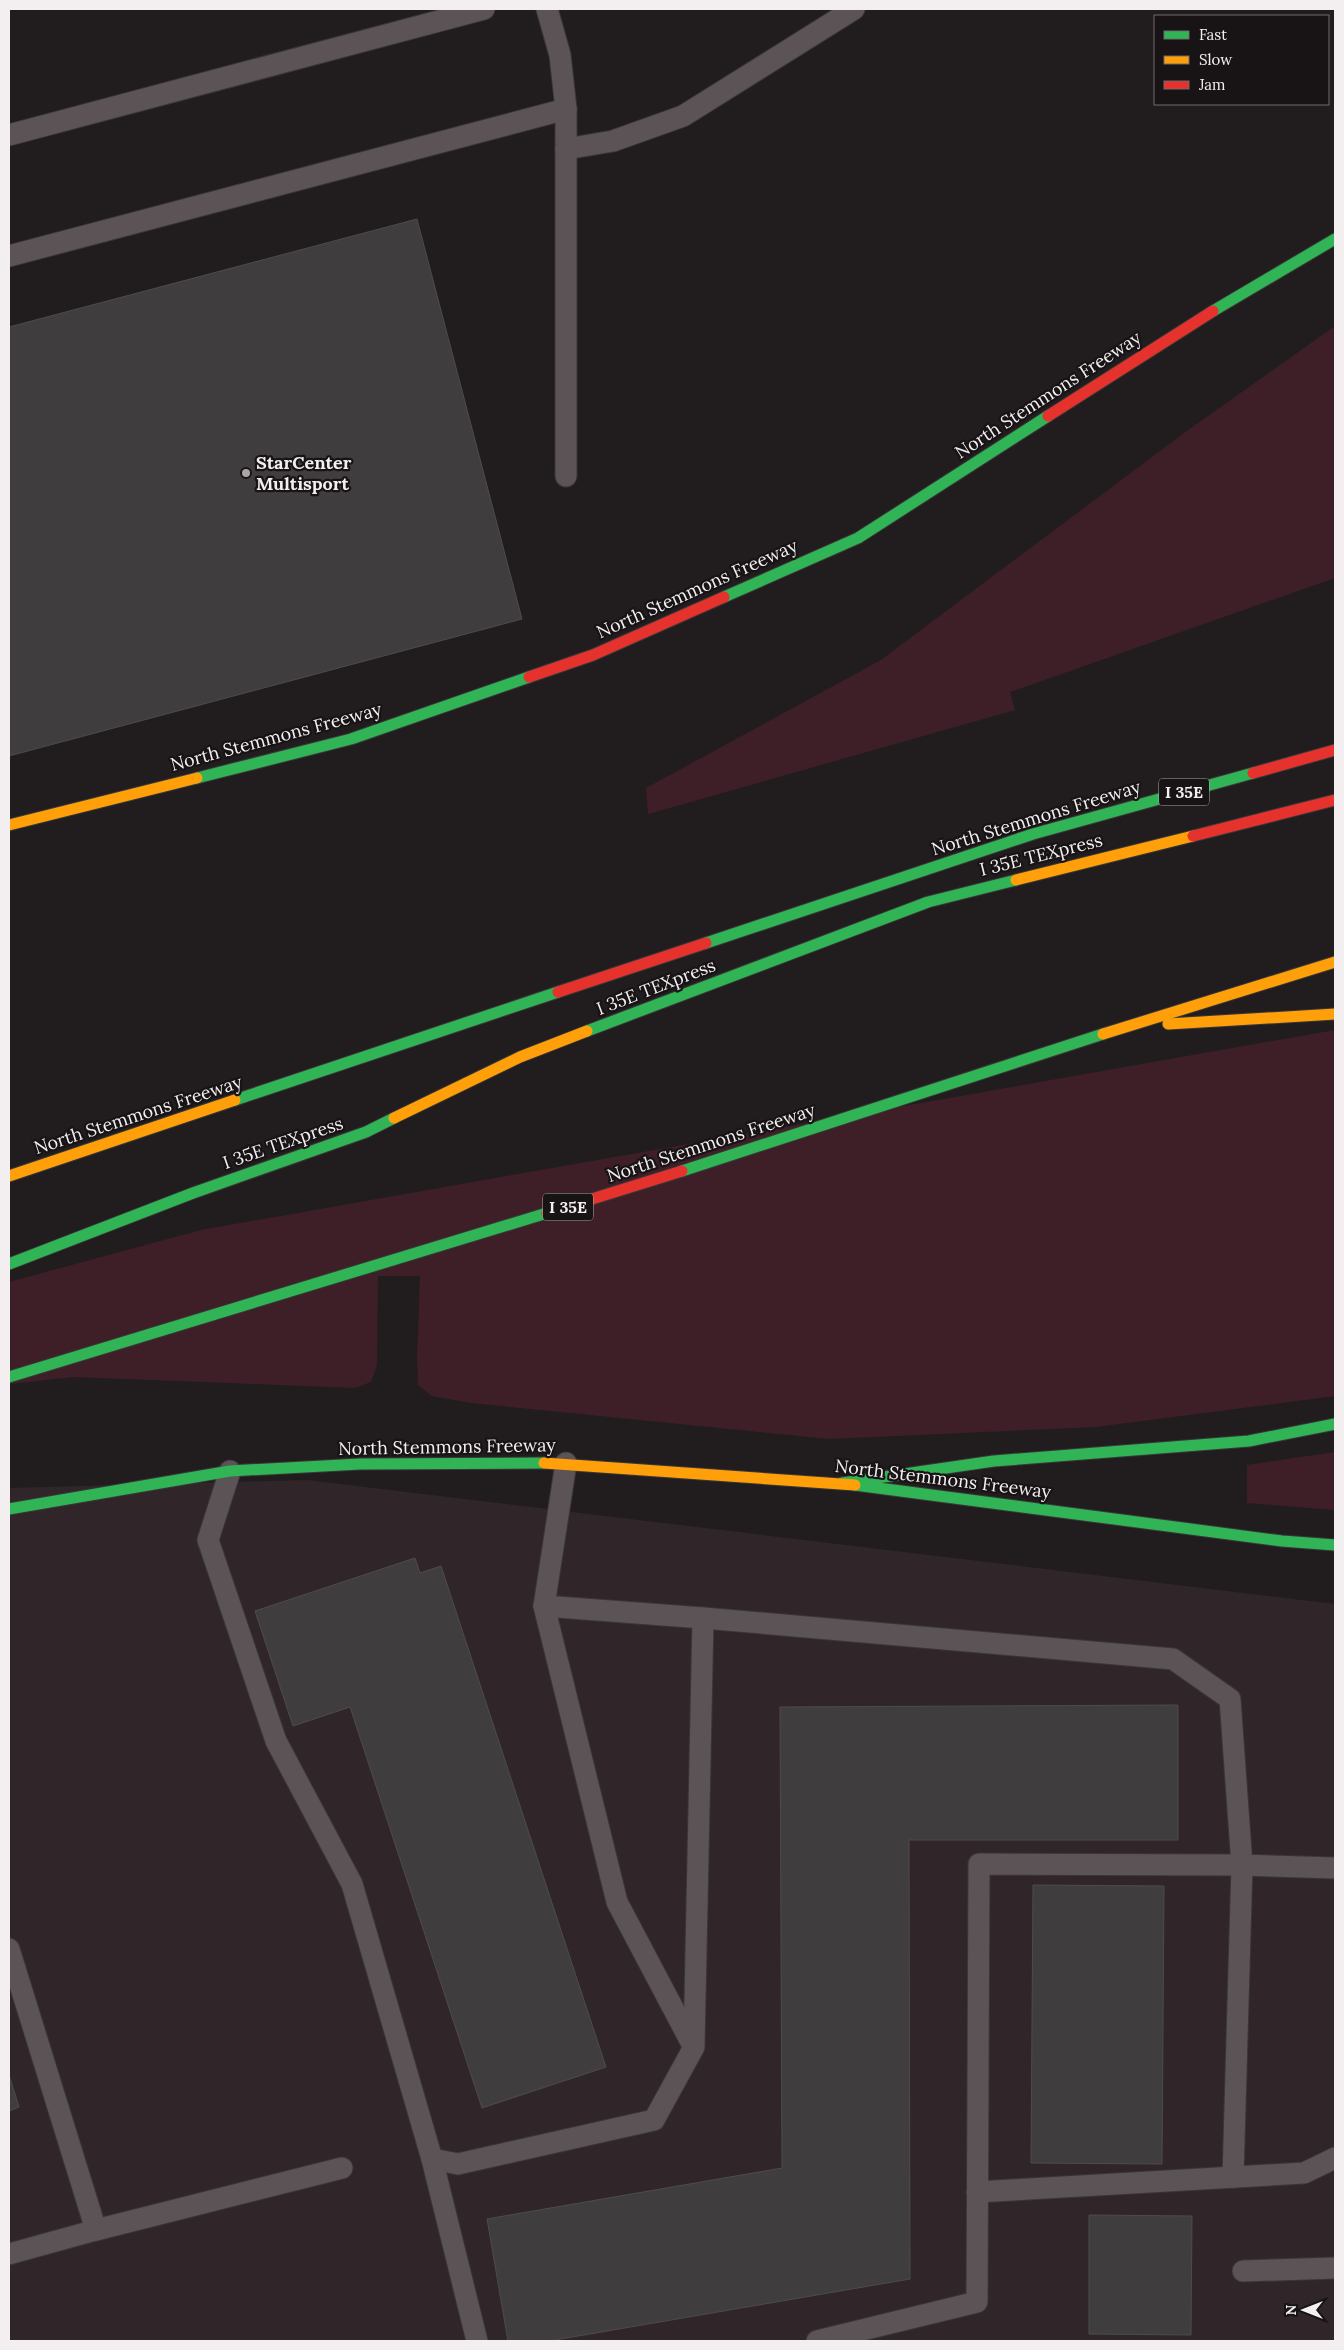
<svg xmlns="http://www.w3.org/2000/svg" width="1344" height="2350" font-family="Lora,serif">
<rect width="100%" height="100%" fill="#211d1f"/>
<!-- built -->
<path fill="#302629" d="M307 1480 1335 1604V2341H9V1488Z"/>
<!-- green -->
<g fill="#3e1f28">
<path d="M1335 326V578L1010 692 1015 710 648 814 646 788 881 660 1184 433Z"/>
<path d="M1335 1030V1396L1096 1427 829 1439 471 1403 432 1396 418 1385 417 1358 420 1276H378L377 1365 371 1382 355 1388 74 1377 9 1384V1282L201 1230Z"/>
<path d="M1335 1452V1510L1247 1503V1465Z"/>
</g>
<!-- building -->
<g fill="#3f3d3d" stroke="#4e4b4c">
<path d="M417 219 522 619 9 756V327Z"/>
<path d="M415 1558 420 1573 441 1566 606 2067 482 2108 350 1707 293 1726 255 1611Z"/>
<path d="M1178 1705V1840H909L910 2279 549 2341H508L487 2219 782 2168 780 1707Z"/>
<path d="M1033 1885 1164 1886 1162 2164 1031 2163Z"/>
<path d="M9 2075 19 2107 9 2111Z"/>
<path d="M1089 2215 1192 2216 1191 2335 1089 2334Z"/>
</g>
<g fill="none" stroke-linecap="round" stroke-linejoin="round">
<defs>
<g id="lane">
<path d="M547 9 560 55 566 109V476"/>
<path d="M9 135 484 9"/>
<path d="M566 149 613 141 683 116 854 9"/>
<path d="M9 256 566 109"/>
<path d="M566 1463 544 1606 703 1618 1173 1659 1230 1699 1242 1865 1335 1868"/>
<path d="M230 1471 208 1540 276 1741 352 1884 432 2159 458 2164 654 2120 694 2047 703 1618"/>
<path d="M544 1606 617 1902 692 2044"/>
<path d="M9 1949 96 2230 9 2254"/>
<path d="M432 2159 477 2341"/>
<path d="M977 2192 1304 2173 1335 2158"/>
<path d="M96 2230 342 2168"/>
<path d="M1243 2271 1335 2268"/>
<path d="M817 2341 977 2302 979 1864 1242 1865 1233 2177"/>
</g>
<g id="fast">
<path d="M1213 311 1335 239"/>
<path d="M724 597 858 538 1048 416"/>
<path d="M197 778 351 739 529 677"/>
<path d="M706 943 1033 834 1253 773"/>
<path d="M587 1031 928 902 1016 880"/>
<path d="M235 1100 558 992"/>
<path d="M682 1171 1103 1034"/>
<path d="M9 1264 193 1193 366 1132 394 1118"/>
<path d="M9 1377 547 1213"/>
<path d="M842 1483 994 1461 1249 1441 1335 1424"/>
<path d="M855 1485 1282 1541 1335 1545"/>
<path d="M9 1509 230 1471 360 1464 544 1463"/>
</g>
<g id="slow">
<path d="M9 825 197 778"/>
<path d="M1016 880 1193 836"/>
<path d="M1168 1024 1335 1014"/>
<path d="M1103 1034 1335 962"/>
<path d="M394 1118 520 1057 587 1031"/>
<path d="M9 1176 235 1100"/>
<path d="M544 1463 855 1485"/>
</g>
<g id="jam">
<path d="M1048 416 1213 311"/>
<path d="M529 677 593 655 724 597"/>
<path d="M1253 773 1335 750"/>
<path d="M1193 836 1335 800"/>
<path d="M558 992 706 943"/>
<path d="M547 1213 682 1171"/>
</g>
</defs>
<!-- lane casing -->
<use href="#lane" stroke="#393738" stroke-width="23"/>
<!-- fast casing -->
<use href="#fast" stroke="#393738" stroke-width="13"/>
<!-- slow casing -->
<use href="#slow" stroke="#393738" stroke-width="13"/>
<!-- jam casing -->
<use href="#jam" stroke="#393738" stroke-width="13"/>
<!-- lane -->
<use href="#lane" stroke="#5c5356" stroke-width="21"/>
<!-- fast -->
<use href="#fast" stroke="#30b455" stroke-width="11"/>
<!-- slow -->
<use href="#slow" stroke="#ff9f0a" stroke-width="11"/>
<!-- jam -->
<use href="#jam" stroke="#e5322d" stroke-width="11"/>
</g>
<!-- markers -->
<circle fill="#aaa6a7" stroke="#181314" stroke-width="2" cx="246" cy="473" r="5"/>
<g text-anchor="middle" stroke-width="4.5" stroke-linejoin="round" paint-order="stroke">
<!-- shield labels -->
<g fill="#181314" stroke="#b1adae" stroke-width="1">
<rect x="1159" y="778.5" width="50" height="27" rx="4"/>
<rect x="543" y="1193.5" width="50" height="27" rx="4"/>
</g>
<g font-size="16" font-weight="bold" fill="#f3eff0">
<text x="1184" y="798">I 35E</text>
<text x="568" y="1213">I 35E</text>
</g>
<!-- street labels -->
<g font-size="18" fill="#f3eff0" stroke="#181314">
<text transform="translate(1048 395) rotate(-33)" y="6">North Stemmons Freeway</text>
<text transform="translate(697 589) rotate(-24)" y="6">North Stemmons Freeway</text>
<text transform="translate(276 737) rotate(-15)" y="6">North Stemmons Freeway</text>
<text transform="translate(1036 818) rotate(-17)" y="6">North Stemmons Freeway</text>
<text transform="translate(1041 855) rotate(-14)" y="6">I 35E TEXpress</text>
<text transform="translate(656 987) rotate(-21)" y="6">I 35E TEXpress</text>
<text transform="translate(138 1115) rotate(-18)" y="6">North Stemmons Freeway</text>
<text transform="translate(283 1143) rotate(-19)" y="6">I 35E TEXpress</text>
<text transform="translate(711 1143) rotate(-18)" y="6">North Stemmons Freeway</text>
<text transform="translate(447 1447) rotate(-1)" y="6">North Stemmons Freeway</text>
<text transform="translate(943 1479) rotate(7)" y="6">North Stemmons Freeway</text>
</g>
<!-- poi labels -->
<g font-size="18" font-weight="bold" fill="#f3eff0" stroke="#181314" text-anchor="start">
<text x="256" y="469">StarCenter<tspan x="256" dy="21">Multisport</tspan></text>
</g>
</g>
<!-- border -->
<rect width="1344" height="2350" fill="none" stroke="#f3eff0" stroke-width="20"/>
<!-- legend -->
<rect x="1154" y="15" width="175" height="90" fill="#181314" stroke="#706b6c"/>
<rect x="1164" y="31" width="25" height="8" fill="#30b455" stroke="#706b6c"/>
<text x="1199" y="40" font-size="15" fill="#f3eff0">Fast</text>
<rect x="1164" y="56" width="25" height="8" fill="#ff9f0a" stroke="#706b6c"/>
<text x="1199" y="65" font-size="15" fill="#f3eff0">Slow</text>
<rect x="1164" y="81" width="25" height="8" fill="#e5322d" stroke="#706b6c"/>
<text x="1199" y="90" font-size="15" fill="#f3eff0">Jam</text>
<!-- north arrow -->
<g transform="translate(1304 2310) rotate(270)" stroke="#181314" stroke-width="4" paint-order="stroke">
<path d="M0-4L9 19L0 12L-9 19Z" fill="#f3eff0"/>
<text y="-8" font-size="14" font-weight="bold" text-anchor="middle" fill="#f3eff0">N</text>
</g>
</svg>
